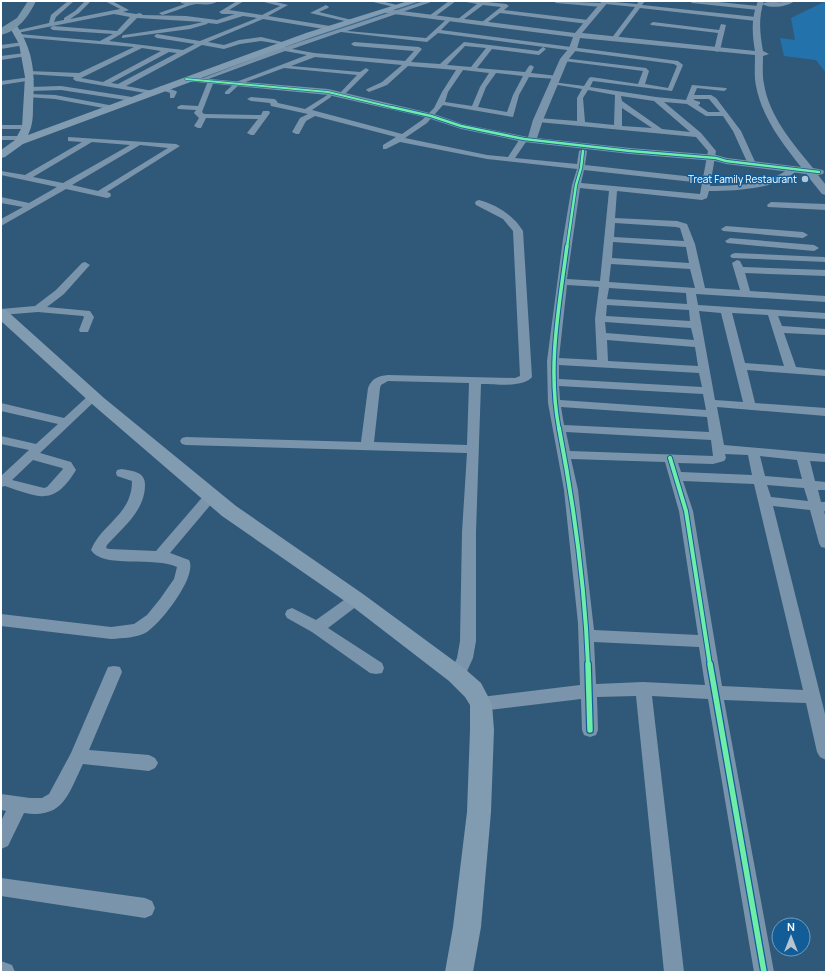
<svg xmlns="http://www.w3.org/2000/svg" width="827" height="973" font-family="Manrope,sans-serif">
<rect width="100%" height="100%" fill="#305979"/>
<!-- green -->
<path fill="#2372ac" d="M826 1V73L816 60 784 56 780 38 795 40 791 18Z"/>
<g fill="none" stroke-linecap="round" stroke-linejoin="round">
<!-- stream -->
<g stroke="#3e729b" stroke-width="1.5">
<path d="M396 10 424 1"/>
<path d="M296 43 387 12"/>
</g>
<!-- minor -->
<g fill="#7a95ab" fill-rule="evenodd">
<path d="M68 1H74L56 17 54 22 64 20V18L75 11 85 1H91L79 13 70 19 120 9 105 1H112L129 10 123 12 136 14 140 13 143 15 186 16 217 20 235 14H222L219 12 237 1H244L229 10 262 15 280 6 260 1H272L288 5 268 16 330 26 333 28 330 30 263 19 208 42 224 45 239 40 261 37 286 43V45L261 41 240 44 224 49 202 45 126 86 153 91 154 92 151 94 76 81 73 79 74 77 27 74V72L29 71 79 73 134 47 17 37V35L19 34 100 41 113 34 53 30 50 28 53 26 117 31 130 17 114 14 17 33 14 31 49 23 51 15ZM243 16 257 18 200 41 157 34 154 36 157 38 195 44 183 50 109 41 121 34 137 18 203 22 190 25 124 35 122 36V38L190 29 207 24 208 23 217 24ZM142 48 161 51 103 82 81 78ZM169 52 177 53 118 84 111 83Z"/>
<path d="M181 1H218C211 6 204 4 196 4 187 5 172 13 162 15L159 13 185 4 181 3Z"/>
<path d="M369 1H381L401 6 398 8Z"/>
<path d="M425 1H434L347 31 426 38 449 17 452 19 441 30 678 61 683 65 672 91 593 81 590 87 656 97 686 100 692 85 726 88 727 89 724 91 697 88 694 95H711L716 98 741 131 756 164 755 166H749L748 164 733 131 723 116H706L687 104 664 102 701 133 716 151 710 186C737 186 769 185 791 167H794L798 169C781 189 734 191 709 191L707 198 702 200 617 191 615 218 677 221 687 224 695 244 705 288 740 290 732 263 737 260 740 261 743 267 826 270V276L745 273 750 291 826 296V302L696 294 698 305 826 313V319L778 316 782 326 826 329V335L784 333 796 367 826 370V376L747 370 755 403 826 408V416L717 407 724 445 826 454V462L810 461 815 481 826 482V490H818L821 502H826V512L824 511 826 519V548L821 547 819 543 810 510 773 506 826 718V760L820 757 817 752 806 703 724 700 774 972H754L708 699 652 696 684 972H664L636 696 597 697 598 730 596 735 590 737 584 735 582 730 581 699 481 711 475 709 473 704 475 699 481 697 580 685 578 623 564 490 548 403 547 361 563 239 572 185 577 169 487 159 400 142 386 149H383V145L396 137 315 116 306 121 299 134H296L292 132 300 118 308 114 271 106 270 103 251 101 247 99 251 97 274 99 276 100 278 103 305 109 329 94 331 95V97L312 110 402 134 422 120 434 108 442 92 456 70 408 66 387 85 369 92 366 90 367 89 382 82 402 65 315 57 291 66 360 72 366 68 369 70 344 95H340V93L357 75 284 68 240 84 229 94H225V92L236 82 307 55 285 51 203 81 198 80 278 49 273 48V46L285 47ZM341 32 427 42 438 33 674 64 677 66 668 88 645 84 649 71 646 68 562 58 561 59 564 61 643 71 638 84 591 77 589 78 584 86 552 82V84L582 89 577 98V121L538 118 534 120 538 122 696 137 708 151 703 178 585 165 587 151 583 149 579 151 577 164 515 158 528 139 524 137H521L508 157 487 155 405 138 427 123 443 105 513 117 519 95 529 77 556 79 559 77 558 76 531 73 534 67 531 65 529 66 525 72 477 68 492 49 539 55 546 49 543 47 538 51 464 42 440 64 411 62 422 49 419 47 354 42 351 44 354 46 414 51 405 61 314 53 292 49ZM465 46 486 48 471 67 447 65ZM463 70 489 73 480 87 472 106 445 102 448 92ZM496 73 523 76 513 95 507 112 478 107 486 87ZM588 90 615 95 614 125 585 122 583 98ZM621 96 654 101 690 132 662 129 622 101ZM694 99H709L720 112H708L698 105 700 104V102L694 100ZM622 108 652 128 622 126ZM584 170 702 183 700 194 581 183ZM580 188 609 191 600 281 567 279ZM615 223 676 227 680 228 684 241 614 237ZM613 242 686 247 689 263 612 258ZM611 264 690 269 695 288 609 282ZM567 285 599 287 595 319 597 360 559 358ZM609 288 686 293 687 304 607 299ZM607 305 689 310 690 321 606 316ZM699 311 721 313 743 402 715 400ZM732 313 768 315 784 366 745 363ZM605 322 691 328 694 340 606 333ZM607 340 695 347 698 366 608 361ZM559 365 699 373 702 387 559 379ZM559 386 703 394 706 410 560 400ZM561 407 707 417 709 432 564 425ZM566 432 711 440 713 456 570 451ZM725 454 748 455 752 475 681 472 678 463 713 464 724 461 726 458ZM760 456 797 460 802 479 765 476ZM571 459 665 462 679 511 698 635 594 630 578 490ZM683 481 754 484 803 690 722 686 693 511ZM767 485 804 488 808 501 771 497ZM594 642 699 647 705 685 643 682 596 684Z"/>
<path d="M449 1H456L433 18H429V16Z"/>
<path d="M461 1H478L506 4 509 6 504 10 588 20 591 22 588 24 500 13 484 25 482 24V22L501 7 483 5 460 22 458 21V19L477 4Z"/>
<path d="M553 1 602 3 605 5 602 7 556 3Z"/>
<path d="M603 1 637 4 639 1H645L642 5 756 17 759 19 756 21 640 8 616 40 614 41 611 39 635 7 605 4 603 3Z"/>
<path d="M689 1H708L758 6 761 8 758 10 692 3Z"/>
<path d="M787 1H795C786 7 771 9 762 4 769 0 779 4 787 1Z"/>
<path d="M326 5 329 7 328 8 319 12 356 21 353 23 310 13Z"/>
<path d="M653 22 719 30 721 24 726 25 720 50 717 52 714 50 718 33 651 25 650 24Z"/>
<path d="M23 42 25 43V45L1 49V45Z"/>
<path d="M25 53 27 54V56L1 60V56Z"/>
<path d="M31 77 34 79 33 80 1 85V81Z"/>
<path d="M211 79 214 81 202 112 204 114 261 115 263 111H269L270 113 254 135H251L247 133 258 119 206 118 201 128H198L194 126 199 118 194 113 196 110 178 109 177 107 181 105 198 106 208 81Z"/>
<path d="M61 86 132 97 136 99 132 101 61 90 30 91 27 89 30 87Z"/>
<path d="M161 86 176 91 177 92 174 98H170V93L159 89 158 88Z"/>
<path d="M29 94 55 95 109 105 113 107 109 109 55 99 27 97V95Z"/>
<path d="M1 125H27L31 127 27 129H1Z"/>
<path d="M1 136H22L26 138 22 140H1Z"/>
<path d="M68 137 176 144 180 146 107 192 110 193 111 195 110 197 107 198 66 189 1 226V219L23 207 1 203V197L29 203 57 187 1 175V171L25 175 82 142 68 141ZM92 142 130 145 63 183 33 177ZM140 145 168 148 98 191 72 185Z"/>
<path d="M479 200C497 205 513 215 523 231L532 377C523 388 494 384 481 384L476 532V641L473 658 463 680 457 682 451 680 449 675 457 658 460 641 462 532 467 453 186 445 182 444 180 441 182 438 186 437 361 442 368 388C372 378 378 376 388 375L515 378 520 376 513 231 503 219 476 205 475 203 476 201ZM388 381 469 383 467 445 374 442 380 388 381 385Z"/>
<path d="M771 202 826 204V210L768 207 767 205Z"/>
<path d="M726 226 803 232 808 235 803 238 723 231 721 229Z"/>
<path d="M730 238 814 245 819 248 814 251 727 243 725 241Z"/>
<path d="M735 253 824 257 826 258V262L732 258 730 256 732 254Z"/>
<path d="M85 262 90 265 88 267 64 294 47 307 90 311 94 317 88 332H80L79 330 84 317 83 316 38 312 1 315V309L35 306 56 290 82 263Z"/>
<path d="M93 394 97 395 99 397 97 399 40 453 71 462 76 470C54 506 40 498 5 486L1 487V476L29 450 1 444V436L36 444 58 424 1 411V403L64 418 89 395ZM33 460 62 468 63 469 47 487 44 488 12 480Z"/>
<path d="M122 469C127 470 135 471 140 474 144 477 145 481 145 485 145 511 122 528 107 545L106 548 109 549 156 551 206 493 211 492 216 493 218 496 170 553 189 560C198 576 161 623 147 632 137 638 123 638 111 639L1 626V614L111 627 134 624 147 615 160 599 174 579 177 567C156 556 102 569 91 550 102 523 132 515 132 481L117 476 116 473 117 470Z"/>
<path d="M356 593 361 595 363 599 361 603 328 628 382 663 384 668 382 673 376 674 370 673 312 632 287 618 285 614 287 610 292 608 316 620 351 595Z"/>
<path d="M114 666 120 667 122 672 89 750 149 755 155 758 158 763 155 768 149 771 83 764C68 794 64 819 24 813L8 846 1 849V821L6 811 1 810V794L30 798H42L49 794 71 753 108 667Z"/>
<path d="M1 878 145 898 152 901 155 908 152 915 145 918 1 896Z"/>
<path d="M1 961 12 965 15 972H1Z"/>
</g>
<!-- tertiary -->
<path fill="#7a95ab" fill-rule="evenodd" d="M602 1H609L582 33 755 51C752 33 751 18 758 1H764C758 18 760 34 763 51L769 54 763 56C763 65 762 75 764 84 769 116 793 144 813 168L823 170 824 172 823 174 818 175 826 185V195L822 194 806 174 726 164 715 161 630 154 524 142 461 129 428 118 328 95 186 81 182 79 186 77 328 89 434 114 463 124 528 137 533 120 560 59 569 48 573 37 386 13 383 11 386 9 575 33ZM580 38 755 55C755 66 754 76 756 86 762 117 782 143 801 167L727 158 716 155 630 148 537 138 543 120 568 60 577 49Z"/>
<!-- secondary -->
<g fill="#819bb0" fill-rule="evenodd">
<path d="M408 1H420L312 37 23 144 5 157 1 158V150L15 140 22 127 25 77 19 44 9 26 10 24H16C34 52 35 73 33 105 33 116 33 125 28 135L306 33Z"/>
<path d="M1 309 6 310 104 398 236 506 363 594 465 669 481 683 492 704 494 730 491 812 481 927 473 972H445L453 927 467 812 470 730V705L465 697 449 681 349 604 222 516 92 404 1 321Z"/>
</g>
<!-- primary -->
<path fill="#7894a9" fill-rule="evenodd" d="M28 1H36C29 16 18 31 1 35V28L17 18Z"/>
<defs>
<path id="cycleway-far4" d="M186 79 328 92 395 108"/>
<g id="cycleway-far3">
<path d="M391 107 431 116 461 126 524 139 630 151 716 158 726 161 819 172"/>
<path d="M567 247 576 185 581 168 583 151"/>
</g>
<path id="cycleway-far2" d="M559 429C547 367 559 308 567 246"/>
<g id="cycleway-far1">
<path d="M559 428C574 506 585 586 588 665"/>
<path d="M670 458 686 511 710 665"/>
</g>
<g id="cycleway">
<path d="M588 664 590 730"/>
<path d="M710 664 764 972"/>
</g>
</defs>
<!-- cycleway-far4 casing -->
<use href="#cycleway-far4" stroke="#125d97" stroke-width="3"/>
<!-- cycleway-far3 casing -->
<use href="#cycleway-far3" stroke="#125d97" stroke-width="4"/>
<!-- cycleway-far2 casing -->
<use href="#cycleway-far2" stroke="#125d97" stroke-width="5.5"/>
<!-- cycleway-far1 casing -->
<use href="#cycleway-far1" stroke="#125d97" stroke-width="6"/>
<!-- cycleway casing -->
<use href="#cycleway" stroke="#125d97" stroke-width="8"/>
<!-- cycleway-far4 -->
<use href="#cycleway-far4" stroke="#6deda7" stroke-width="2"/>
<!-- cycleway-far3 -->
<use href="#cycleway-far3" stroke="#6deda7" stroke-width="2.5"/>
<!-- cycleway-far2 -->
<use href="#cycleway-far2" stroke="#6deda7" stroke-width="3.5"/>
<!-- cycleway-far1 -->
<use href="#cycleway-far1" stroke="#6deda7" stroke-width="4"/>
<!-- cycleway -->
<use href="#cycleway" stroke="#6deda7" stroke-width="5.5"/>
</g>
<!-- markers -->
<circle fill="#b7c5d0" stroke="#125d97" stroke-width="1.5" cx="805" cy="179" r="4"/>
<g text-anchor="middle" stroke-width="3" stroke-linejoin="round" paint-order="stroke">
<!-- far-poi labels -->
<g font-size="10" fill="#fff" stroke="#125d97" text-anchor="end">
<text x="797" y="183">Treat Family Restaurant</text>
</g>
</g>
<!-- border -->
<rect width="827" height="973" fill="none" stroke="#ffffff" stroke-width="4"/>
<!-- north arrow -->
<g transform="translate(791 937)"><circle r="19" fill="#125d97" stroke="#719ec1"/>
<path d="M0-3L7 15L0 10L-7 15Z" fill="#b7c5d0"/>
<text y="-6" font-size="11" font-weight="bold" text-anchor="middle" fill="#ffffff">N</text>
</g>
</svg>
